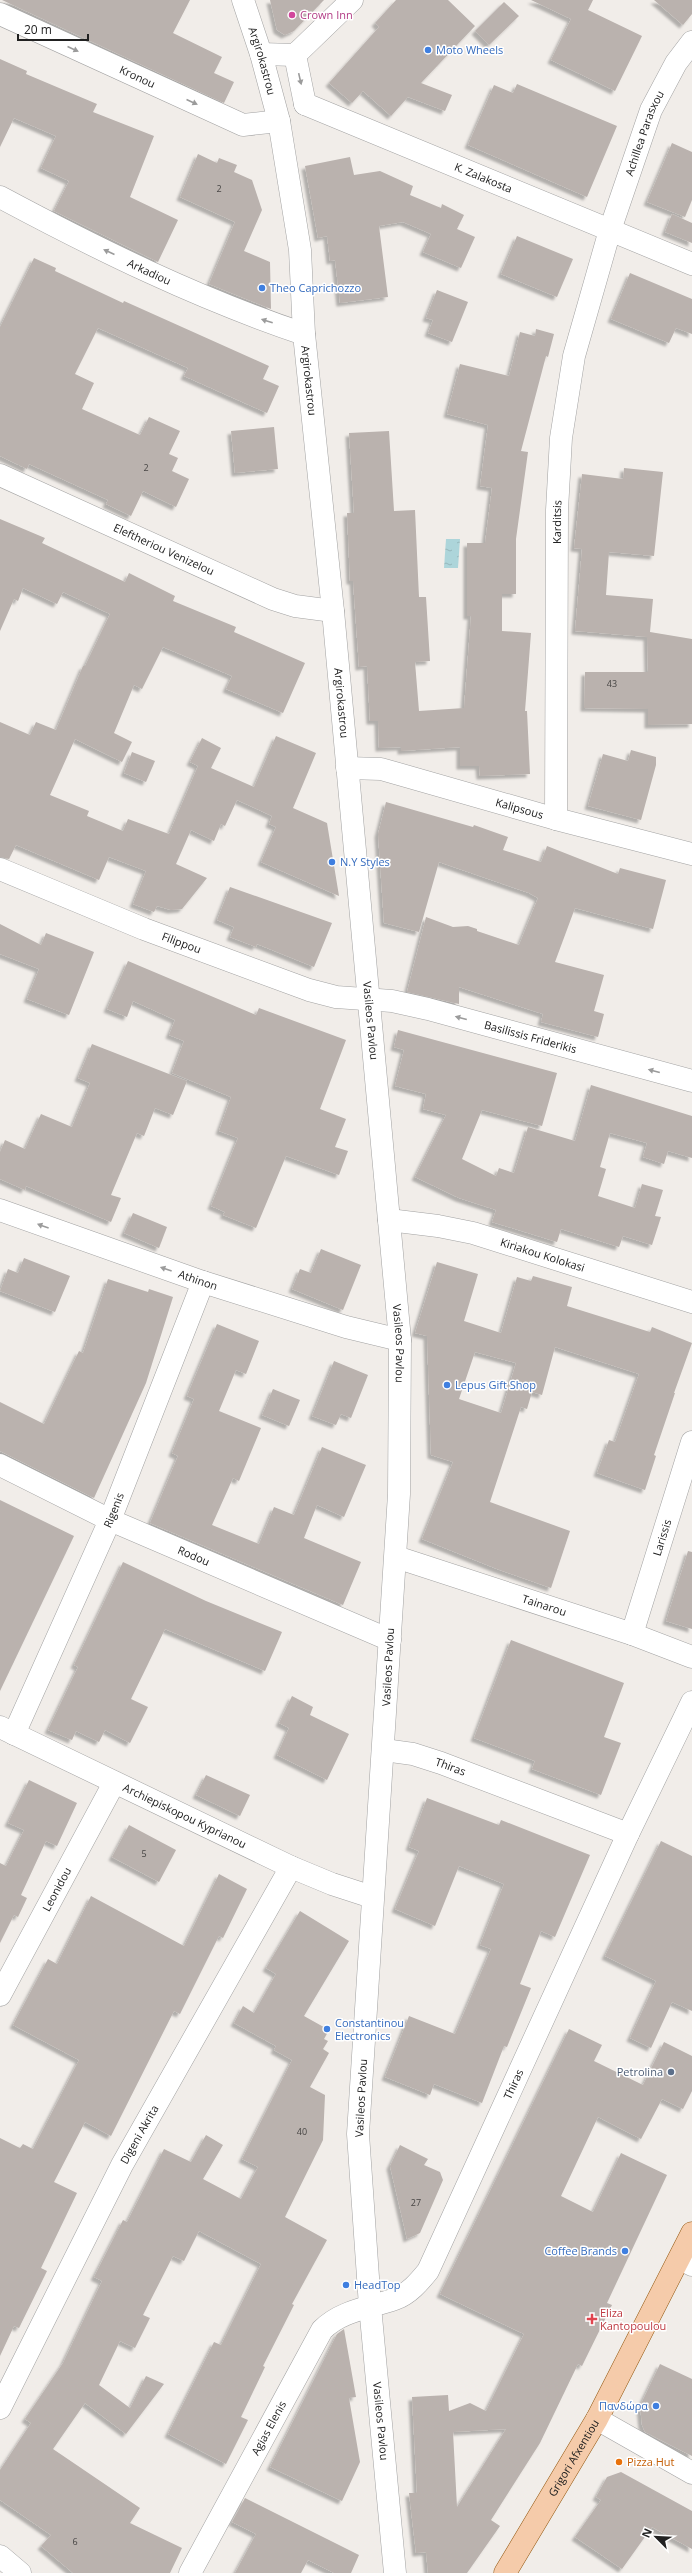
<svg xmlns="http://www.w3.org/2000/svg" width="692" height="2573" font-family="'Open Sans',sans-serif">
<defs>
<pattern id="water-ripples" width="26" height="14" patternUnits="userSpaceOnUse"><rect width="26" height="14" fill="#add5da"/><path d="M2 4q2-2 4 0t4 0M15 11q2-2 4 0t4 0" fill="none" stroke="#95b7bb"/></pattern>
<filter id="shadow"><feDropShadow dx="-3.5" dy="3.5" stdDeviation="1" flood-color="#0004"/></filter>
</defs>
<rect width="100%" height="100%" fill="#f1ede9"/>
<!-- water -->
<path fill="url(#water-ripples)" d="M446 539H460L458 568H444Z"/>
<!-- building -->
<g fill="#bab2ae" fill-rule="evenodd" filter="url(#shadow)">
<path d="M2 0H190L173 33 222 57 214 73 234 82 224 103Z"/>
<path d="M270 0H324L294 31 285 35 277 30Z"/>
<path d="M396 0H448L475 26 421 83 452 95 445 111 408 97 391 116 363 91 352 103 329 83 379 27 375 23Z"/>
<path d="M531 0H593L588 10 642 36 615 91 551 60 571 19Z"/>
<path d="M654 0H692V14L683 25Z"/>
<path d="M504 2 519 16 489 45 475 31Z"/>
<path d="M0 59 27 71 26 74 97 104 93 112 154 136 130 197 178 220 158 262 54 211 69 181 41 168 56 136 14 118 0 147Z"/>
<path d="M517 84 617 126 587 197 468 145 494 85 513 93Z"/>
<path d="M672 143 692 152V200L685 217 647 202Z"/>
<path d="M198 154 217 163 219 158 237 165 234 172 252 180 262 210 244 251 270 262 271 309 209 284 235 222 180 197Z"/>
<path d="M350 157 354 175 380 171 413 186 410 195 441 208 442 204 464 215 457 229 475 237 461 268 423 252 431 234 403 222 379 226 388 297 340 303 335 260 330 261 327 236 318 238 305 166Z"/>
<path d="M672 214 692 223V243L665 232Z"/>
<path d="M517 236 573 259 557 297 501 274Z"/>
<path d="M34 258 56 268 55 271 123 303 124 301 269 366 263 379 279 386 267 413 184 376 188 368 98 328 75 374 94 383 82 409 140 435 149 417 180 431 169 454 178 458 172 471 189 479 176 507 143 491 131 516 106 504 108 500 29 464 27 469 0 456V327Z"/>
<path d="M630 273 692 299V334L676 328 669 343 611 319Z"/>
<path d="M437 290 468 302 452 342 428 333 433 320 426 318Z"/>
<path d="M536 329 554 334 548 357 546 356 521 451 528 452 516 539V594H502V631L531 633 525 711H527L530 774 480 776 479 766H460V747L401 751V747L379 748 378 721H370L367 666 359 667 353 581H350L347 513H354L349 433 389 431 394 511 415 510 419 597H426L430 661 415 662 419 711 464 708 471 616H467V543H485L492 488 480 486 488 425 447 414 460 364 509 376 520 332 535 336Z"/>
<path d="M274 427 278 469 235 473 231 431Z"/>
<path d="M624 468 663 472 654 556 609 552 606 595 653 599 650 632 692 639V724L648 725V709L584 708 585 672H648L647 637 575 631 582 549 574 548 582 474 623 479Z"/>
<path d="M0 519 45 538 42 543 125 582 129 573 175 596 173 601 236 627 234 632 305 663 283 713 226 689 232 676 163 647 142 689 134 685 114 733 132 742 122 762 75 739 50 795 89 811 87 816 123 831 128 819 169 834 198 766 190 762 202 738 221 748 211 768 254 787 276 736 316 753 293 808 327 823 339 896 261 862 276 827 269 824 272 816 237 800 225 826 221 824 214 841 191 830 176 864 207 878 182 909 171 910 157 906 154 912 133 904 146 871 109 857 99 880 16 845 9 859 0 857V722L30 735 36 722 56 730 83 666H85L110 614 63 592 57 604 23 588 18 601 14 599 0 631Z"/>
<path d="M631 750 656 757V765L641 820 588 806 603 754 628 761Z"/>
<path d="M132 752 155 761 146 782 124 773Z"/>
<path d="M386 802 473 827 474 825 508 837 503 850 541 862 547 846 618 874 620 868 666 880 653 929 575 908 555 962 604 975 594 1011 604 1014 598 1037 541 1022 543 1014 459 987V1004L407 992 426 917 453 927 468 926 477 929V931L519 945 538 898 529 893 439 862 419 932 384 923 378 834Z"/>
<path d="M230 887 332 923 314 967 257 944 256 947 230 937 234 927 217 920Z"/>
<path d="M0 924 41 945 46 933 94 952 69 1015 27 999 39 969 0 954Z"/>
<path d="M128 961 256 1015 259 1008 346 1040 320 1109 346 1119 335 1147 348 1151 339 1175 286 1156 256 1228 223 1215 225 1212 211 1206 238 1138 219 1131 231 1097 172 1073 184 1041 169 1035 175 1020 133 1001 127 1017 107 1009Z"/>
<path d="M398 1030 557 1073 542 1126 482 1110 462 1159 496 1176 499 1168 514 1173 528 1127 575 1141 591 1085 692 1116V1158L668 1151 664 1164 643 1157 647 1143 610 1133 600 1167 606 1169 598 1196 635 1208 642 1184 663 1190 655 1216 661 1217 652 1245 623 1236 619 1247 561 1229 557 1242 492 1222 496 1210 459 1198 415 1177 446 1115 423 1109 426 1094 395 1086 404 1050 394 1047Z"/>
<path d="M92 1044 187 1081 173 1115 155 1108 144 1136 137 1133 111 1195 121 1198 111 1222 26 1186 25 1190 0 1179V1152L5 1140 25 1149 41 1114 72 1127 90 1083 78 1078Z"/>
<path d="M133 1213 167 1227 159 1248 124 1233Z"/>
<path d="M321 1249 361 1265 343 1310 292 1289 300 1269 311 1273Z"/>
<path d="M24 1258 70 1276 55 1312 0 1291 8 1269 18 1273Z"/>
<path d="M437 1262 478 1274 464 1321 501 1333 517 1277 531 1281 533 1276 572 1287 567 1306 650 1332 652 1327 692 1343 674 1393H675L654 1455 656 1456 645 1490 597 1473 609 1440 615 1442 639 1374 555 1347 542 1395 532 1392 527 1409 521 1407 490 1502 570 1531 551 1588 497 1569 422 1539 453 1462 431 1455 427 1336 415 1333ZM475 1352 516 1363 501 1413 459 1399Z"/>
<path d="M108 1279 148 1292 149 1289 173 1297 146 1383 94 1498 0 1451V1402L44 1424 79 1351 83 1353Z"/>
<path d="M217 1324 259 1341 246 1374 236 1370 219 1411 261 1428 239 1481 233 1478 212 1525 259 1544 274 1507 294 1515 322 1447 366 1465 344 1517 317 1505 304 1538 361 1562 343 1605 150 1523 178 1456 172 1453 194 1399 187 1396Z"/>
<path d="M334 1361 368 1375 351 1418 341 1414 336 1425 312 1416Z"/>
<path d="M273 1389 300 1400 289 1426 262 1415Z"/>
<path d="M0 1500 74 1536 0 1691Z"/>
<path d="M688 1551 692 1552V1629L666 1621Z"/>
<path d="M123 1562 206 1601 282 1632 265 1671 165 1629 131 1699 148 1707 130 1743 105 1730 99 1742 76 1731 72 1740 48 1730 78 1667 74 1665Z"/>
<path d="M511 1640 624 1683 604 1737 621 1743 601 1795 532 1769 535 1761 474 1738Z"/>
<path d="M292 1696 313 1707 310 1715 349 1734 327 1780 277 1755 289 1728 279 1723Z"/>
<path d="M206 1775 250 1795 240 1816 196 1795Z"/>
<path d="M29 1780 77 1803 57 1846 46 1841 21 1895 27 1898 18 1917 14 1915 0 1943V1863L6 1866 24 1830 8 1823Z"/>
<path d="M427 1798 499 1825 501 1820 590 1855 555 1937 541 1931 520 1984 531 1988 507 2047 504 2046 482 2103 434 2084 430 2095 385 2077 409 2016 455 2034 491 1949 480 1945 504 1884 459 1866 435 1926 395 1909 419 1851 409 1847Z"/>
<path d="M129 1825 176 1850 159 1882 112 1857Z"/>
<path d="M661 1841 692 1856V2011L672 2002 651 2048 630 2038 656 1981 605 1956Z"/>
<path d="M219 1874 247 1889 223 1938 219 1936 180 2014 174 2011 111 2136 85 2122 54 2182 77 2193 41 2268 47 2271 19 2328 14 2326 0 2356V2138L20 2148 23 2144 33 2149 79 2060 13 2025 48 1959 57 1964 91 1896 184 1946Z"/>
<path d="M300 1911 349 1941 304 2016 329 2030 324 2039 328 2041 323 2049 329 2053 310 2087 325 2095 323 2140 285 2217 327 2240 292 2304 294 2305 263 2366 265 2367 241 2417 248 2420 226 2464 168 2434 214 2342 221 2345 261 2264 199 2231 184 2261 173 2256 143 2315 150 2318 135 2348 120 2341 99 2385 130 2408 146 2376 164 2384 126 2434 85 2403 53 2449 140 2508 130 2523 182 2548 170 2573H73L41 2546 51 2535 0 2500V2470L31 2423 25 2419 63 2363 102 2281 94 2277 123 2220 127 2222 164 2149 191 2162 206 2135 223 2145 203 2179 241 2199 258 2167 242 2159 292 2060 274 2050 276 2046 234 2023 243 2006 254 2013 276 1974 266 1968Z"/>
<path d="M569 2029 602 2045 594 2061 643 2085 664 2042 692 2056V2091L683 2109 662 2099 641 2139 598 2117 561 2196 593 2212 621 2153 667 2175 607 2303 612 2305 582 2366 578 2364 540 2443 491 2520 500 2526 467 2573H428L426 2552 416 2553 409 2493H417L412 2397 448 2395 449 2411 470 2403 486 2411 524 2334 440 2294ZM506 2429 457 2507 453 2432Z"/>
<path d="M400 2145 428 2159 424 2165 440 2172 443 2180 420 2233 407 2239 390 2166Z"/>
<path d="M344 2329 356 2397 349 2398 360 2462 342 2501 270 2467 337 2334Z"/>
<path d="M660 2364 692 2379V2456L645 2432 642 2425 640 2406Z"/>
<path d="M621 2472 692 2511V2549L652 2527 622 2569 575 2537 601 2500 596 2497 607 2477Z"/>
<path d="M245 2498 359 2555 351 2573H334L308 2560 301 2573H235L256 2534 232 2522Z"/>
</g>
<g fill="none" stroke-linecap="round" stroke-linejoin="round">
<defs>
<g id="minor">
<path id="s1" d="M243 0 261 54 279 121 300 250 304 334 333 611 400 1340 399 1494 358 2134 370 2306 395 2573"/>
<path id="s2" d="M0 14 243 125 279 121"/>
<path d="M261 54 295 55 352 0"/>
<path d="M295 55 305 104"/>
<path id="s3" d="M305 104 692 264"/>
<path id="s4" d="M0 197C97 249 199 299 304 334"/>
<path id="s5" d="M0 475 273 599 295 606 333 611"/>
<path id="s6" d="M347 768 381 769 556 819 692 854"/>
<path id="s7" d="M556 819 557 510 561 438 574 356 610 230 651 110 676 63 692 42"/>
<path id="s8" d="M0 869 144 929 309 990 336 997 392 1001 428 1009 692 1081"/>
<path id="s9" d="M0 1210 203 1282 346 1327 400 1340"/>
<path id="s10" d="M389 1220 438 1226 473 1233 692 1302"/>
<path id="s11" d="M0 1465 110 1520 390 1640"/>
<path id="s12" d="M396 1557 632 1634 692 1657"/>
<path id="s13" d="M632 1634 692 1442"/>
<path id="s14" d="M0 1727 291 1867 332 1884 372 1897"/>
<path id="s15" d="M14 1734 110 1520 203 1282"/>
<path id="s16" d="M384 1750 413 1754 441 1763 628 1834"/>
<path id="s17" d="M0 1995 114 1783"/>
<path d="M680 2259 692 2265"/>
<path id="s18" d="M0 2408 122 2165 291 1867"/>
<path d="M597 2419 692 2473"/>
<path d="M0 2556 20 2573"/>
<path id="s19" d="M190 2573 322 2330C342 2310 370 2308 395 2299 409 2294 419 2282 428 2271L628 1834 692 1702"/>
</g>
<g id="major">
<path id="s20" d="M505 2573 597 2419 692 2233"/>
</g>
</defs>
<!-- minor casing -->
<use href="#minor" stroke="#a2a2a2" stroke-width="23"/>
<!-- major casing -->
<use href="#major" stroke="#92560d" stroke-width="23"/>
<!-- minor -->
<use href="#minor" stroke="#fff" stroke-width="22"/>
<!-- major -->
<use href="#major" stroke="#f5cbaa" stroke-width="22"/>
</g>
<!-- one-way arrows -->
<defs><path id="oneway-solid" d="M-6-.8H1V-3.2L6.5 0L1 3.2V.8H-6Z"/></defs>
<g fill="#9b9b9b">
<use href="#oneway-solid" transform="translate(73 49) rotate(24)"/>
<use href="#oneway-solid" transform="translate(300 79) rotate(77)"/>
<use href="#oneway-solid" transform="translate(192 102) rotate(24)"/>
<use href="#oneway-solid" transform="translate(109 252) rotate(-156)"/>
<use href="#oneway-solid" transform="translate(267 321) rotate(-162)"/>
<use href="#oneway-solid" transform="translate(461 1018) rotate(-165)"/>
<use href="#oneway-solid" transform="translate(654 1071) rotate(-165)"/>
<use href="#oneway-solid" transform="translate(43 1226) rotate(-160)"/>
<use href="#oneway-solid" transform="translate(166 1269) rotate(-161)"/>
</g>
<!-- markers -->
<circle fill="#d1479c" stroke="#fff" stroke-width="1.5" cx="292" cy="15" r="4"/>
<g fill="#3f7fe0" stroke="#fff" stroke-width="1.5">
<circle cx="428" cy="50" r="4"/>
<circle cx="262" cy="288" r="4"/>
<circle cx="332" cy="862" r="4"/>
<circle cx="447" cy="1385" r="4"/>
<circle cx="327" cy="2029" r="4"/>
<circle cx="625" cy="2251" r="4"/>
<circle cx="346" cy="2285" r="4"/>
<circle cx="656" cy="2406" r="4"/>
</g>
<circle fill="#5c6f8a" stroke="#fff" stroke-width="1.5" cx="671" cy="2072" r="4"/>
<path fill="#e0444e" stroke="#fff" stroke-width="1.5" d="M590 2313h4v4h4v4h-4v4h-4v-4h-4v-4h4z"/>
<circle fill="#e8710a" stroke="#fff" stroke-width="1.5" cx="619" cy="2462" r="4"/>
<g text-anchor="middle" stroke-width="3" stroke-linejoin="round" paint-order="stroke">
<!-- number labels -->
<g font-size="9" fill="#474544">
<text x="219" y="192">2</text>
<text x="146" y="471">2</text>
<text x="612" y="687">43</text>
<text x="144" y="1857">5</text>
<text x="302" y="2135">40</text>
<text x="416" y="2206">27</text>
<text x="75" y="2545">6</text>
</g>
<!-- hotel labels -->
<g font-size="11" fill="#b23c85" stroke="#fff" text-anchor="start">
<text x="300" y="19">Crown Inn</text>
</g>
<!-- shop labels -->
<g font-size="11" fill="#366cbe" stroke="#fff" text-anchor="start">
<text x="436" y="54">Moto Wheels</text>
<text x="270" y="292">Theo Caprichozzo</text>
<text x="340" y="866">N.Y Styles</text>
<text x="455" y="1389">Lepus Gift Shop</text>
<text x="335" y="2027">Constantinou<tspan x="335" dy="13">Electronics</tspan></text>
<text x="617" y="2255" text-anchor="end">Coffee Brands</text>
<text x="354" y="2289">HeadTop</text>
<text x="648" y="2410" text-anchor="end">Πανδώρα</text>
</g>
<!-- street labels -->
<g font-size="11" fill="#212121" stroke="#fff">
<text dy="4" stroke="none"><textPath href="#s1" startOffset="64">Argirokastrou</textPath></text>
<text dy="4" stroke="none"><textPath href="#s2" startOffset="151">Kronou</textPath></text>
<text dy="4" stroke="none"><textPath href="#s7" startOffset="698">Achillea Parasxou</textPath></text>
<text dy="4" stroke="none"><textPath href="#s3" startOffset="193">K. Zalakosta</textPath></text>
<text dy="4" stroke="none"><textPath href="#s4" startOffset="167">Arkadiou</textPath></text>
<text dy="4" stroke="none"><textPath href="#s1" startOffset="388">Argirokastrou</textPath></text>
<text dy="4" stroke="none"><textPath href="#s7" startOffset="297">Karditsis</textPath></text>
<text dy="4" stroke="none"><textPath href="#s5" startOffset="180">Eleftheriou Venizelou</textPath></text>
<text dy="4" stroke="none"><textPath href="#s1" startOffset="712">Argirokastrou</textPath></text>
<text dy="4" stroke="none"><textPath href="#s6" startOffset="178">Kalipsous</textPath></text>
<text dy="4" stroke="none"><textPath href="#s8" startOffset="196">Filippou</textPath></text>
<text dy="4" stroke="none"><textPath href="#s1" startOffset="1031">Vasileos Pavlou</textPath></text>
<text dy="4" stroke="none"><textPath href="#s8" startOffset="559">Basilissis Friderikis</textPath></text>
<text dy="4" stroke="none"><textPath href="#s10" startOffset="158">Kiriakou Kolokasi</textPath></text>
<text dy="4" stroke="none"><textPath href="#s9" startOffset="210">Athinon</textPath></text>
<text dy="4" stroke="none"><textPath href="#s1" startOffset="1355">Vasileos Pavlou</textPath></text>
<text dy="4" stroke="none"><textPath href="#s15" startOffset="245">Rigenis</textPath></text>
<text dy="4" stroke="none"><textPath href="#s13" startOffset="101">Larissis</textPath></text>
<text dy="4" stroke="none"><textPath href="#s11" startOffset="214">Rodou</textPath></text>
<text dy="4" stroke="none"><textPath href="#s12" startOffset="156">Tainarou</textPath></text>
<text transform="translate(388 1667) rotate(-87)" y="4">Vasileos Pavlou</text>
<text dy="4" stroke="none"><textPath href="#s16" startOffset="69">Thiras</textPath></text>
<text dy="4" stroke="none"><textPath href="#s14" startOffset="205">Archiepiskopou Kyprianou</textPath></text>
<text dy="4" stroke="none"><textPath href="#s17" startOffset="120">Leonidou</textPath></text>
<text dy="4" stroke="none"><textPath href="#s19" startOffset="606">Thiras</textPath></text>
<text transform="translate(361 2098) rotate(-87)" y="4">Vasileos Pavlou</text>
<text dy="4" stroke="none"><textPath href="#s18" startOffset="307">Digeni Akrita</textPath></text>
<text dy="4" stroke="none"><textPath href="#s1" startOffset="2435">Vasileos Pavlou</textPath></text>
<text dy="4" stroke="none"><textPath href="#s19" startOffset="165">Agias Elenis</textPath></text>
<text dy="4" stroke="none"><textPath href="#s20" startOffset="134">Grigori Afxentiou</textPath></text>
</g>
<!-- service labels -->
<g font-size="11" fill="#4e5e75" stroke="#fff" text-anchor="end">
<text x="663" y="2076">Petrolina</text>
</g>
<!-- health labels -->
<g font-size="11" fill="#be3a42" stroke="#fff" text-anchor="start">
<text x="600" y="2317">Eliza<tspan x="600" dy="13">Kantopoulou</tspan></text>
</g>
<!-- food labels -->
<g font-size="11" fill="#c56008" stroke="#fff" text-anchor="start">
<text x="627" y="2466">Pizza Hut</text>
</g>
</g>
<!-- north arrow -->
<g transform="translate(656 2537) rotate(294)" stroke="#ffffff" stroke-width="3" paint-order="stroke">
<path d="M0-3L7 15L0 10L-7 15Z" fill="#212121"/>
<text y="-6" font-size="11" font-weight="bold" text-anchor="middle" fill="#212121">N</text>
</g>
<!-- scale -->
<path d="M18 34v6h70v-6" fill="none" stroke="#212121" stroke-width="2"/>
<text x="24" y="34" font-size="12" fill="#212121" stroke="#ffffff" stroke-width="3" paint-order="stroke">20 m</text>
</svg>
